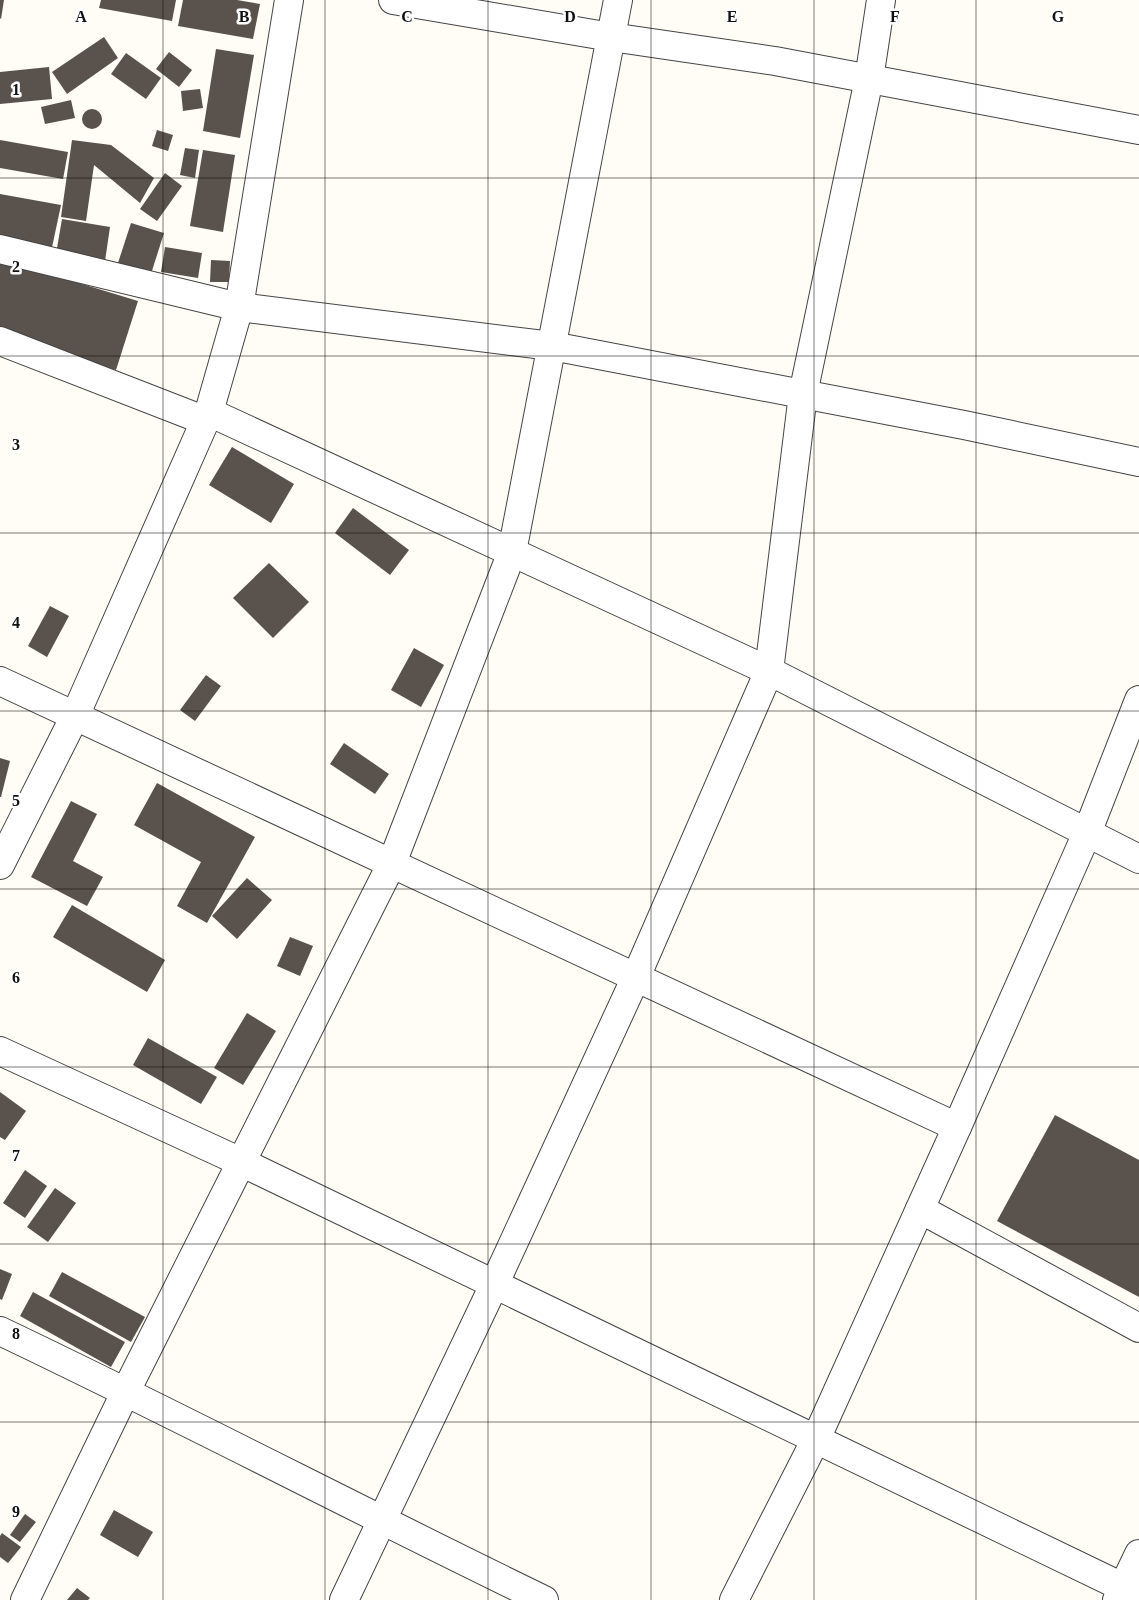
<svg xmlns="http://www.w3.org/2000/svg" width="1139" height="1600" font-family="Georgia,serif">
<rect width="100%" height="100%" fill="#fffdf5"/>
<!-- building -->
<g fill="#5a524d">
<path d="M0 0H4L1 19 0 18Z"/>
<path d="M101 0H176L172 21 99 8Z"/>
<path d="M183 0H237L260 4 253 39 178 26Z"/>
<path d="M104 37 118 58 67 94 52 72Z"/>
<path d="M216 49 254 55 240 138 203 131Z"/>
<path d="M169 52 192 70 179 87 156 69Z"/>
<path d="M126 53 161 78 146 99 111 74Z"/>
<path d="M49 67 52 99 0 104V72Z"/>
<path d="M200 89 203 108 183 111 181 91Z"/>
<path d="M71 100 75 118 45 124 41 107Z"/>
<circle cx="92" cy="119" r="10"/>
<path d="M157 130 173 135 168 151 152 146Z"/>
<path d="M0 140 68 152 63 179 0 168Z"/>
<path d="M72 140 111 145 154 178 140 203 94 165 86 221 61 217Z"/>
<path d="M185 148 199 150 195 178 180 175Z"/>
<path d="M203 150 235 155 223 232 190 226Z"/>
<path d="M165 173 182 186 157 221 140 209Z"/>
<path d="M0 194 61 205 51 252 0 242Z"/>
<path d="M62 219 110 227 105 261 56 254Z"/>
<path d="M131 223 164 233 150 277 117 266Z"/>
<path d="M165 247 202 253 198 278 161 272Z"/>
<path d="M0 259 138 301 116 370 0 334Z"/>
<path d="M211 260 230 261 229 282H210Z"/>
<path d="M232 447 294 484 271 523 209 485Z"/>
<path d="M353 508 409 550 390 575 335 533Z"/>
<path d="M269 563 309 602 273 638 233 598Z"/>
<path d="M50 606 69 616 47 657 28 646Z"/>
<path d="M414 648 444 665 421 707 391 690Z"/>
<path d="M206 675 221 686 195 721 180 710Z"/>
<path d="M344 743 389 774 375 794 330 764Z"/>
<path d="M0 758 10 761 1 797H0Z"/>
<path d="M157 783 255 837 207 923 177 906 201 862 134 825Z"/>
<path d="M71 801 97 814 73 861 103 877 87 906 31 877Z"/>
<path d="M247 878 272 900 237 939 212 916Z"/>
<path d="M72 905 165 960 147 992 53 937Z"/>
<path d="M290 937 313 946 300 976 277 966Z"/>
<path d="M247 1013 276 1031 243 1085 214 1068Z"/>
<path d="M148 1038 217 1077 201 1104 133 1065Z"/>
<path d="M0 1092 26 1111 5 1140 0 1137Z"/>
<path d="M1055 1115 1139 1160V1297L997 1221Z"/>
<path d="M25 1170 47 1186 25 1218 3 1203Z"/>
<path d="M55 1188 76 1203 48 1242 27 1227Z"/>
<path d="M0 1269 12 1274 2 1300 0 1299Z"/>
<path d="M62 1272 145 1317 131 1342 49 1296Z"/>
<path d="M33 1292 125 1342 111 1367 20 1316Z"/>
<path d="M114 1510 153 1532 138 1557 100 1535Z"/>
<path d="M25 1514 36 1522 20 1542 10 1535Z"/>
<path d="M2 1533 21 1547 8 1563 0 1557V1536Z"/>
<path d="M77 1588 90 1598 88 1600H67Z"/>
</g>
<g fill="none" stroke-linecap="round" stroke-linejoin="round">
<defs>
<g id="minor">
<path d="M393 0 611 37 775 61 1139 130"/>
<path d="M0 249 239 307 552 346 964 425 1139 462"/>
<path d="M0 341 206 421"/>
<path d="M209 412 769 671 1139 859"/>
<path d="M0 681 957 1127"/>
<path d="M0 865 75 716 209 412 239 307 289 0"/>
<path d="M0 1051 241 1162 1139 1595"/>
<path d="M920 1209 1139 1328"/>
<path d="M0 1331C183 1418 362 1512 544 1600"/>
<path d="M25 1600 126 1391 392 863 512 552 618 0"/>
<path d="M344 1600 494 1285 636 977 769 671 803 394 869 79 881 0"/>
<path d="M734 1600 816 1439 957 1127 1087 833 1139 700"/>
<path d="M1117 1600 1139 1554"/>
</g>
</defs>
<!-- minor casing -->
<use href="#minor" stroke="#444" stroke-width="30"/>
<!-- minor -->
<use href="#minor" stroke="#fff" stroke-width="28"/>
</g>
<!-- grid -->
<path fill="none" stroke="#111" stroke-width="1" stroke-opacity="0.55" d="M163 0V1600M325 0V1600M488 0V1600M651 0V1600M814 0V1600M976 0V1600M0 178H1139M0 356H1139M0 533H1139M0 711H1139M0 889H1139M0 1067H1139M0 1244H1139M0 1422H1139"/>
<g font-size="16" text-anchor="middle" font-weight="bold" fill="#111" stroke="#fff" stroke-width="5" stroke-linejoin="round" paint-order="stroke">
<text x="81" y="22">A</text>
<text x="244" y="22">B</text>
<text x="407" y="22">C</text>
<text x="570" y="22">D</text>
<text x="732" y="22">E</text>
<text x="895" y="22">F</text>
<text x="1058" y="22">G</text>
<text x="16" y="95">1</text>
<text x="16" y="272">2</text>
<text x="16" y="450">3</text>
<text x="16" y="628">4</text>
<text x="16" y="806">5</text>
<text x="16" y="983">6</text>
<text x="16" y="1161">7</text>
<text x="16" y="1339">8</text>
<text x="16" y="1517">9</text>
</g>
</svg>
